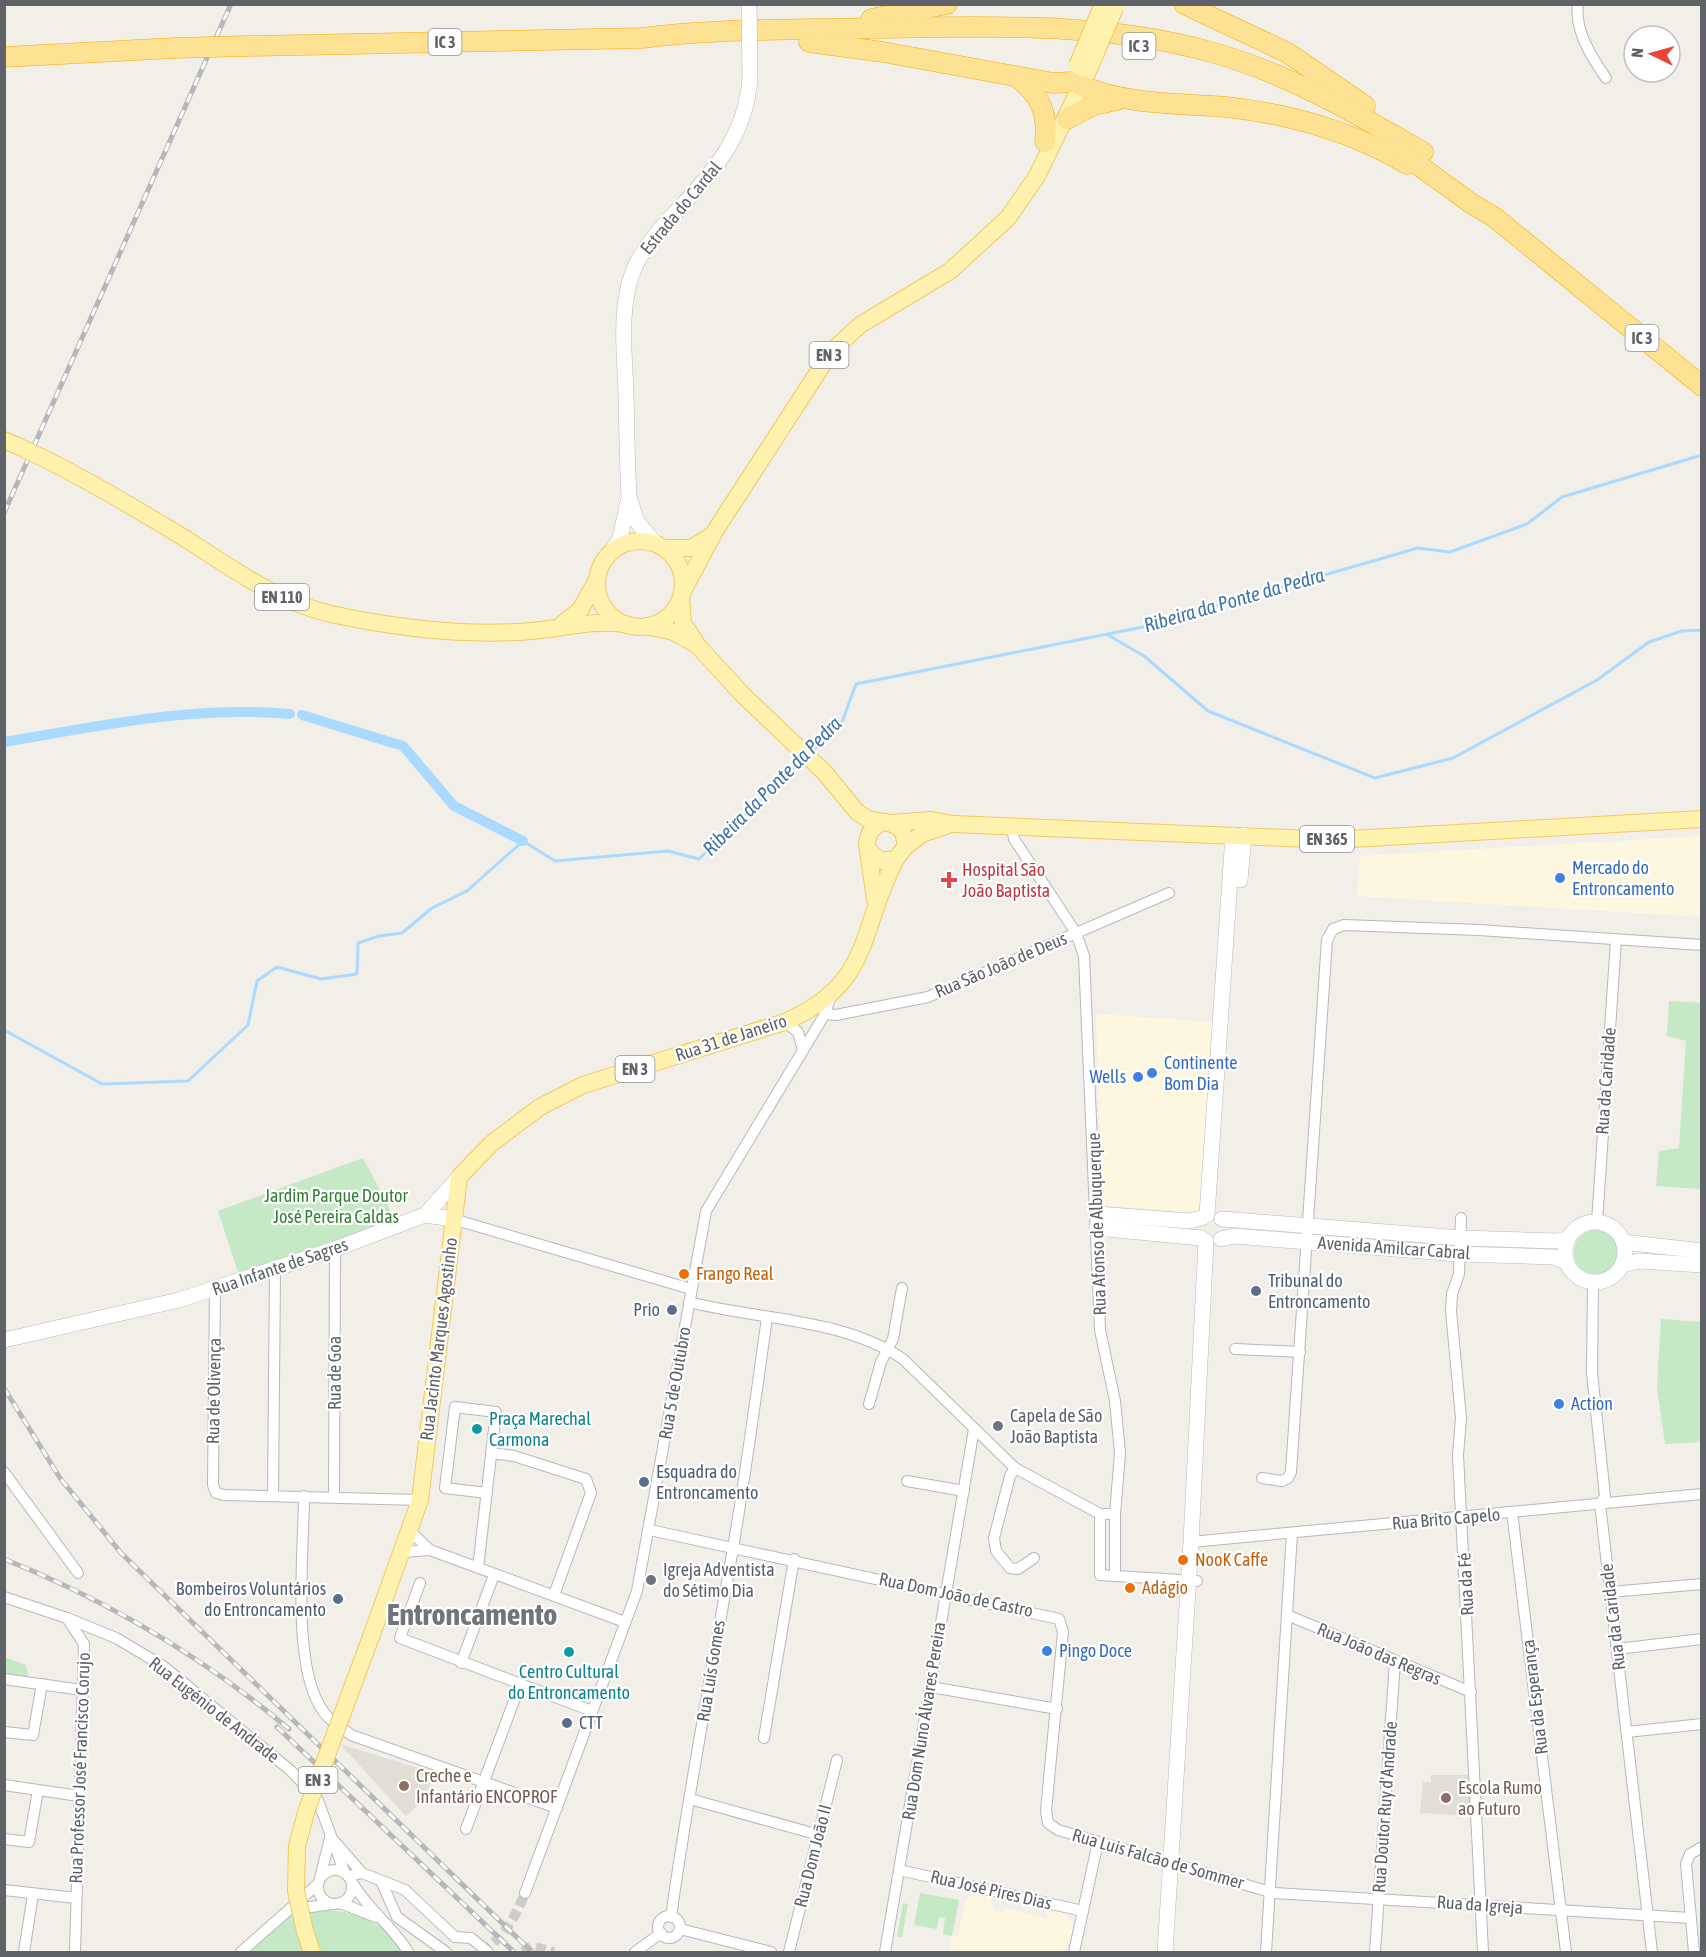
<svg xmlns="http://www.w3.org/2000/svg" width="1706" height="1957" font-family="'Asap Condensed',sans-serif">
<rect width="100%" height="100%" fill="#f1efe8"/>
<!-- commercial -->
<g fill="#fef7e0">
<path d="M1701 836V917L1357 896 1360 856Z"/>
<path d="M1096 1014 1213 1022 1205 1154 1198 1213 1102 1205Z"/>
<path d="M971 1895 990 1898 995 1911 1004 1913 1006 1908 1048 1919 1046 1909 1064 1913 1073 1923 1071 1940H1067L1064 1952H949L952 1936H958L965 1901Z"/>
</g>
<!-- education -->
<g fill="#e1ded6">
<path d="M340 1744 434 1773 425 1798 406 1816Z"/>
<path d="M1431 1775H1470L1472 1816 1420 1813 1423 1782H1431Z"/>
</g>
<!-- green -->
<g fill="#c5e8c5">
<path d="M1669 1001 1701 1003V1189L1656 1186 1659 1151 1679 1148 1686 1041 1667 1036Z"/>
<path d="M363 1158 397 1223 240 1278 218 1211Z"/>
<circle cx="1596" cy="1252" r="22"/>
<path d="M1661 1319 1701 1322V1442L1665 1444 1657 1387Z"/>
<path d="M4 1657 26 1665 28 1675 24 1679 5 1676Z"/>
<path d="M920 1893 959 1900 952 1936 943 1934 945 1918 939 1917 937 1929 914 1925Z"/>
<path d="M903 1903 908 1904 902 1937H897Z"/>
<path d="M321 1910C353 1910 388 1922 403 1952H321L307 1912Z"/>
<path d="M289 1911 309 1952H241Z"/>
</g>
<g fill="none" stroke-linecap="round" stroke-linejoin="round">
<!-- stream -->
<g stroke="#aadaff" stroke-width="3">
<path d="M1108 635 1144 656 1208 711 1375 778 1453 758 1597 680 1649 642 1682 631 1702 630"/>
<path d="M811 752 842 722 856 684 1143 627 1418 548 1450 552 1527 524 1562 497 1702 455"/>
<path d="M4 1030 102 1084 188 1081 248 1025 257 981 277 967 321 979 357 974 358 943 379 936 402 933 432 908 467 891 523 841 555 861 668 851 699 859 802 760"/>
</g>
<!-- canal -->
<g stroke="#aadaff" stroke-width="10">
<path d="M302 715 403 746 454 806 523 841"/>
<path d="M4 742C100 726 194 705 290 714"/>
</g>
<!-- street-tunnel -->
<g stroke="#ccccc8" stroke-width="10" stroke-dasharray="10 5" stroke-linecap="butt">
<path d="M482 1952C505 1936 515 1918 525 1893"/>
<path d="M523 1952 531 1946 554 1952"/>
</g>
<defs>
<g id="street">
<path d="M1578 4C1574 30 1592 58 1606 78"/>
<path d="M1012 826 1014 839 1076 933 1084 956 1100 1330 1115 1401 1120 1453 1115 1514"/>
<path d="M825 1014 836 1015 928 997 1169 893"/>
<path d="M785 1022 798 1032 803 1050"/>
<path d="M1461 1218 1459 1274 1452 1294 1451 1311 1461 1418 1458 1455 1483 1952"/>
<path d="M453 1219 691 1289"/>
<path d="M1597 1222 1616 940"/>
<path d="M1593 1282 1592 1373 1605 1496 1600 1504 1652 1952"/>
<path d="M215 1289 213 1485 216 1493 224 1495 420 1500"/>
<path d="M689 1302C759 1320 842 1318 903 1359L1015 1468 1100 1514H1115V1576"/>
<path d="M1235 1349 1300 1352"/>
<path d="M869 1404 881 1362 893 1339 902 1288"/>
<path d="M491 1453 514 1456 586 1479 591 1493 554 1595"/>
<path d="M1015 1468 1010 1476 994 1538 996 1551 1010 1568 1018 1569 1034 1558"/>
<path d="M4 1472 78 1573"/>
<path d="M1262 1478 1282 1481 1288 1478 1291 1472 1327 940 1333 929 1344 925 1479 930 1702 945"/>
<path d="M907 1481 964 1491"/>
<path d="M273 1496 275 1270"/>
<path d="M304 1496C304 1550 289 1680 329 1718 335 1724 344 1729 351 1735L557 1808"/>
<path d="M334 1497 335 1249"/>
<path d="M1512 1512 1566 1952"/>
<path d="M1100 1514V1575L1197 1581"/>
<path d="M650 1530 1059 1619 1063 1632 1046 1811 1048 1823 1058 1830 1274 1893 1691 1918"/>
<path d="M410 1531 430 1550 625 1622"/>
<path d="M1191 1542 1702 1494"/>
<path d="M403 1552 430 1550"/>
<path d="M478 1568 496 1412 455 1407 445 1488 487 1493"/>
<path d="M420 1583 400 1638 592 1711"/>
<path d="M1611 1592 1702 1584"/>
<path d="M4 1597 67 1618 84 1644 75 1952"/>
<path d="M1287 1615 1471 1692"/>
<path d="M67 1618 116 1638 163 1666 290 1770 317 1798 344 1871"/>
<path d="M1617 1649 1702 1639"/>
<path d="M461 1663 494 1575"/>
<path d="M4 1679 82 1690"/>
<path d="M931 1687 1057 1709"/>
<path d="M4 1732 33 1735 42 1684"/>
<path d="M1627 1732 1702 1724"/>
<path d="M764 1738 794 1559"/>
<path d="M4 1785 79 1796"/>
<path d="M690 1799 819 1835"/>
<path d="M466 1829 520 1685"/>
<path d="M4 1839 29 1842 38 1790"/>
<path d="M335 1842 362 1873"/>
<circle cx="335" cy="1887" r="17"/>
<path d="M899 1870 1083 1911"/>
<path d="M349 1876 362 1873 405 1890 455 1937 471 1938 488 1952"/>
<path d="M320 1878 330 1838"/>
<path d="M381 1881 397 1917 446 1952"/>
<path d="M352 1882C367 1909 393 1926 408 1952"/>
<path d="M4 1890 76 1898"/>
<path d="M525 1893 637 1591 706 1211 825 1014 831 995"/>
<path d="M340 1903 376 1917"/>
<path d="M296 1909 333 1904"/>
<circle cx="669" cy="1927" r="11"/>
<path d="M671 1917C688 1793 712 1671 733 1548 746 1472 756 1395 767 1318"/>
<path d="M680 1929 771 1952"/>
<path d="M24 1952 33 1894"/>
<path d="M241 1952 318 1884"/>
<path d="M635 1952 661 1933"/>
<path d="M789 1952 837 1760"/>
<path d="M885 1952 974 1429"/>
<path d="M1074 1952 1098 1842"/>
<path d="M1266 1952 1292 1533"/>
<path d="M1375 1952 1395 1661"/>
<path d="M1694 1952 1686 1864 1690 1854 1702 1847"/>
</g>
<g id="secondary">
<path d="M656 544 637 522 629 497C627 463 627 429 626 396 625 355 618 308 634 269 643 248 659 230 674 214 713 173 746 136 750 78"/>
<path d="M611 553 620 538 628 502"/>
<path d="M1240 880 1244 835"/>
<path d="M1097 1214 1189 1221 1202 1218"/>
<path d="M425 1215 459 1177"/>
<path d="M1207 1215 1233 835"/>
<path d="M1222 1219 1461 1238 1557 1241 1568 1239"/>
<circle cx="1595" cy="1252" r="30"/>
<path d="M1097 1228 1201 1238"/>
<path d="M1221 1239 1234 1236 1459 1254 1554 1257 1566 1262"/>
<path d="M1623 1242 1702 1251"/>
<path d="M1622 1265 1639 1261 1702 1265"/>
<path d="M4 1340 179 1300 335 1249 425 1215 453 1219"/>
<path d="M1165 1952 1191 1542 1206 1241"/>
</g>
<g id="primary">
<path d="M4 440 18 446"/>
<path d="M47 460C95 484 140 511 186 539 231 568 278 602 331 614 391 627 456 635 517 632 554 631 588 619 625 624"/>
<circle cx="640" cy="584" r="43"/>
<path d="M665 548H691L711 536"/>
<path d="M682 593 715 531 831 352 860 325 950 271 1008 218 1037 176 1090 67"/>
<path d="M681 597 683 623 698 646 743 695 825 773 857 812 868 819 884 822"/>
<path d="M562 624 580 610 597 580"/>
<path d="M646 626 674 632 695 644"/>
<path d="M891 823 931 820 953 824 1334 840 1702 819"/>
<path d="M905 847 922 834 946 826"/>
<path d="M869 851 881 861 896 859 905 847C906 832 899 824 884 822 873 826 868 832 867 844L875 899"/>
<path d="M372 1634 420 1500 459 1177 492 1143 540 1107 583 1085 785 1022C874 983 858 931 896 859"/>
<path d="M305 1931 312 1952"/>
</g>
<g id="highway">
<path d="M1184 4 1288 53 1365 106"/>
<path d="M871 19 947 4"/>
<path d="M809 42 883 52 1053 83 1071 82"/>
<path d="M248 46 642 38C718 28 796 30 873 28 986 27 1101 21 1211 52 1287 73 1355 113 1423 152"/>
<path d="M4 57 175 48"/>
<path d="M1018 78C1041 96 1048 113 1045 142"/>
<path d="M1082 86C1128 105 1177 103 1226 107 1291 114 1351 131 1407 164"/>
<path d="M1067 119 1094 105 1117 100"/>
<path d="M1399 151 1472 204 1494 217 1702 386"/>
</g>
</defs>
<!-- street casing -->
<use href="#street" stroke="#b5b8bc" stroke-width="12"/>
<!-- secondary casing -->
<use href="#secondary" stroke="#b6babf" stroke-width="16"/>
<!-- primary casing -->
<use href="#primary" stroke="#f2c960" stroke-width="18"/>
<!-- highway casing -->
<use href="#highway" stroke="#f9ab00" stroke-width="21"/>
<!-- street -->
<use href="#street" stroke="#fff" stroke-width="10"/>
<!-- secondary -->
<use href="#secondary" stroke="#fff" stroke-width="15"/>
<!-- primary -->
<use href="#primary" stroke="#fff2af" stroke-width="16"/>
<!-- highway -->
<use href="#highway" stroke="#fde293" stroke-width="20"/>
<defs>
<g id="rail">
<path d="M4 513 231 4"/>
<path d="M4 1388 60 1478 121 1553 532 1952"/>
<path d="M4 1559C109 1601 202 1656 289 1729"/>
<path d="M277 1727 514 1952"/>
</g>
</defs>
<!-- rail casing -->
<use href="#rail" stroke="#b6b7b8" stroke-width="5"/>
<!-- rail -->
<use href="#rail" stroke="#fff" stroke-width="3" stroke-dasharray="9" stroke-linecap="butt"/>
<defs>
<path id="secondary-bridge" d="M749 4 750 78"/>
<g id="primary-bridge">
<path d="M1077 66 1103 4"/>
<path d="M1090 67 1115 8"/>
<path d="M18 446 47 460"/>
<path d="M305 1931 296 1891 297 1846 307 1809 372 1634"/>
</g>
<path id="highway-bridge" d="M175 48 248 46"/>
</defs>
<!-- secondary-bridge casing -->
<use href="#secondary-bridge" stroke="#b6babf" stroke-width="16" stroke-linecap="butt"/>
<!-- primary-bridge casing -->
<use href="#primary-bridge" stroke="#f2c960" stroke-width="18" stroke-linecap="butt"/>
<!-- highway-bridge casing -->
<use href="#highway-bridge" stroke="#f9ab00" stroke-width="21" stroke-linecap="butt"/>
<!-- secondary-bridge -->
<use href="#secondary-bridge" stroke="#fff" stroke-width="15"/>
<!-- primary-bridge -->
<use href="#primary-bridge" stroke="#fff2af" stroke-width="16"/>
<!-- highway-bridge -->
<use href="#highway-bridge" stroke="#fde293" stroke-width="20"/>
</g>
<!-- markers -->
<g fill="#3f7fe0" stroke="#fff" stroke-width="2">
<circle cx="1560" cy="878" r="6"/>
<circle cx="1152" cy="1073" r="6"/>
<circle cx="1138" cy="1077" r="6"/>
<circle cx="1559" cy="1404" r="6"/>
<circle cx="1047" cy="1651" r="6"/>
</g>
<path fill="#e0444e" stroke="#fff" stroke-width="2" d="M946 871h6v6h6v6h-6v6h-6v-6h-6v-6h6z"/>
<g fill="#e8710a" stroke="#fff" stroke-width="2">
<circle cx="684" cy="1274" r="6"/>
<circle cx="1183" cy="1560" r="6"/>
<circle cx="1130" cy="1588" r="6"/>
</g>
<g fill="#5c6f8a" stroke="#fff" stroke-width="2">
<circle cx="1256" cy="1291" r="6"/>
<circle cx="672" cy="1310" r="6"/>
<circle cx="644" cy="1482" r="6"/>
<circle cx="338" cy="1599" r="6"/>
<circle cx="567" cy="1723" r="6"/>
</g>
<g fill="#6b7280" stroke="#fff" stroke-width="2">
<circle cx="998" cy="1426" r="6"/>
<circle cx="651" cy="1580" r="6"/>
</g>
<g fill="#0f9aa8" stroke="#fff" stroke-width="2">
<circle cx="477" cy="1429" r="6"/>
<circle cx="569" cy="1652" r="6"/>
</g>
<g fill="#8d6e63" stroke="#fff" stroke-width="2">
<circle cx="404" cy="1786" r="6"/>
<circle cx="1446" cy="1798" r="6"/>
</g>
<g text-anchor="middle" stroke-width="4.5" stroke-linejoin="round" paint-order="stroke">
<!-- shield labels -->
<g fill="#fff" stroke="#8f9295" stroke-width="1.5">
<rect x="428.5" y="29" width="33" height="26" rx="4.5"/>
<rect x="1122.5" y="33" width="33" height="26" rx="4.5"/>
<rect x="1625.5" y="325" width="33" height="26" rx="4.5"/>
<rect x="809.5" y="342" width="39" height="26" rx="4.5"/>
<rect x="255" y="584" width="54" height="26" rx="4.5"/>
<rect x="1300" y="826" width="54" height="26" rx="4.5"/>
<rect x="615.5" y="1056" width="39" height="26" rx="4.5"/>
<rect x="298.5" y="1767" width="39" height="26" rx="4.5"/>
</g>
<g font-size="16" font-weight="bold" fill="#5f6368">
<text x="445" y="48">IC 3</text>
<text x="1139" y="52">IC 3</text>
<text x="1642" y="344">IC 3</text>
<text x="829" y="361">EN 3</text>
<text x="282" y="603">EN 110</text>
<text x="1327" y="845">EN 365</text>
<text x="635" y="1075">EN 3</text>
<text x="318" y="1786">EN 3</text>
</g>
<!-- street labels -->
<g font-size="18" fill="#5f6368" stroke="#fff">
<text transform="translate(681 208) rotate(-50)" y="6">Estrada do Cardal</text>
<text transform="translate(1001 965) rotate(-23)" y="6">Rua São João de Deus</text>
<text transform="translate(731 1038) rotate(-18)" y="6">Rua 31 de Janeiro</text>
<text transform="translate(1606 1081) rotate(-86)" y="6">Rua da Caridade</text>
<text transform="translate(1097 1224) rotate(-92)" y="6">Rua Afonso de Albuquerque</text>
<text transform="translate(1394 1248) rotate(4)" y="6">Avenida Amilcar Cabral</text>
<text transform="translate(280 1267) rotate(-19)" y="6">Rua Infante de Sagres</text>
<text transform="translate(439 1339) rotate(-83)" y="6">Rua Jacinto Marques Agostinho</text>
<text transform="translate(335 1373) rotate(-90)" y="6">Rua de Goa</text>
<text transform="translate(675 1383) rotate(-80)" y="6">Rua 5 de Outubro</text>
<text transform="translate(214 1391) rotate(-89)" y="6">Rua de Olivença</text>
<text transform="translate(1446 1519) rotate(-5)" y="6">Rua Brito Capelo</text>
<text transform="translate(1466 1584) rotate(-93)" y="6">Rua da Fé</text>
<text transform="translate(956 1595) rotate(12)" y="6">Rua Dom João de Castro</text>
<text transform="translate(1613 1617) rotate(-97)" y="6">Rua da Caridade</text>
<text transform="translate(1379 1654) rotate(23)" y="6">Rua João das Regras</text>
<text transform="translate(711 1671) rotate(-81)" y="6">Rua Luís Gomes</text>
<text transform="translate(1535 1697) rotate(-97)" y="6">Rua da Esperança</text>
<text transform="translate(214 1710) rotate(38)" y="6">Rua Eugénio de Andrade</text>
<text transform="translate(924 1721) rotate(-81)" y="6">Rua Dom Nuno Álvares Pereira</text>
<text transform="translate(80 1768) rotate(-88)" y="6">Rua Professor José Francisco Corujo</text>
<text transform="translate(1385 1807) rotate(-86)" y="6">Rua Doutor Ruy d'Andrade</text>
<text transform="translate(813 1856) rotate(-76)" y="6">Rua Dom João II</text>
<text transform="translate(1158 1859) rotate(16)" y="6">Rua Luis Falcão de Sommer</text>
<text transform="translate(991 1890) rotate(13)" y="6">Rua José Pires Dias</text>
<text transform="translate(1480 1905) rotate(4)" y="6">Rua da Igreja</text>
</g>
<!-- shop labels -->
<g font-size="18" fill="#366cbe" stroke="#fff" text-anchor="start">
<text x="1572" y="874">Mercado do<tspan x="1572" dy="21">Entroncamento</tspan></text>
<text x="1164" y="1069">Continente<tspan x="1164" dy="21">Bom Dia</tspan></text>
<text x="1126" y="1083" text-anchor="end">Wells</text>
<text x="1571" y="1410">Action</text>
<text x="1059" y="1657">Pingo Doce</text>
</g>
<!-- health labels -->
<g font-size="18" fill="#be3a42" stroke="#fff" text-anchor="start">
<text x="962" y="876">Hospital São<tspan x="962" dy="21">João Baptista</tspan></text>
</g>
<!-- park labels -->
<g font-size="18" fill="#348238" stroke="#fff">
<text x="336" y="1202">Jardim Parque Doutor<tspan x="336" dy="21">José Pereira Caldas</tspan></text>
</g>
<!-- food labels -->
<g font-size="18" fill="#c56008" stroke="#fff" text-anchor="start">
<text x="696" y="1280">Frango Real</text>
<text x="1195" y="1566">NooK Caffe</text>
<text x="1142" y="1594">Adágio</text>
</g>
<!-- service labels -->
<g font-size="18" fill="#4e5e75" stroke="#fff" text-anchor="start">
<text x="1268" y="1287">Tribunal do<tspan x="1268" dy="21">Entroncamento</tspan></text>
<text x="660" y="1316" text-anchor="end">Prio</text>
<text x="656" y="1478">Esquadra do<tspan x="656" dy="21">Entroncamento</tspan></text>
<text x="326" y="1595" text-anchor="end">Bombeiros Voluntários<tspan x="326" dy="21">do Entroncamento</tspan></text>
<text x="579" y="1729">CTT</text>
</g>
<!-- worship labels -->
<g font-size="18" fill="#5b616d" stroke="#fff" text-anchor="start">
<text x="1010" y="1422">Capela de São<tspan x="1010" dy="21">João Baptista</tspan></text>
<text x="663" y="1576">Igreja Adventista<tspan x="663" dy="21">do Sétimo Dia</tspan></text>
</g>
<!-- culture labels -->
<g font-size="18" fill="#0d838f" stroke="#fff" text-anchor="start">
<text x="489" y="1425">Praça Marechal<tspan x="489" dy="21">Carmona</tspan></text>
<text x="569" y="1678" text-anchor="middle">Centro Cultural<tspan x="569" dy="21">do Entroncamento</tspan></text>
</g>
<!-- education labels -->
<g font-size="18" fill="#785e54" stroke="#fff" text-anchor="start">
<text x="416" y="1782">Creche e<tspan x="416" dy="21">Infantário ENCOPROF</tspan></text>
<text x="1458" y="1794">Escola Rumo<tspan x="1458" dy="21">ao Futuro</tspan></text>
</g>
<!-- water labels -->
<g font-size="20" font-style="italic" fill="#4174aa" stroke="#fff">
<text transform="translate(1234 600) rotate(-16)" y="7">Ribeira da Ponte da Pedra</text>
<text transform="translate(772 786) rotate(-45)" y="7">Ribeira da Ponte da Pedra</text>
</g>
<!-- town labels -->
<g font-size="30" font-weight="bold" fill="#70757a" stroke="#fff">
<text x="472" y="1625">Entroncamento</text>
</g>
</g>
<!-- border -->
<rect width="1706" height="1957" fill="none" stroke="#5f6368" stroke-width="12"/>
<!-- north arrow -->
<g transform="translate(1652 54) rotate(275)"><circle r="28" fill="#ffffff" stroke="#bfc1c3" stroke-width="1.5"/>
<path d="M0-4.5L10 22L0 15L-10 22Z" fill="#ea4335"/>
<text y="-9" font-size="16" font-weight="bold" text-anchor="middle" fill="#5f6368">N</text>
</g>
</svg>
